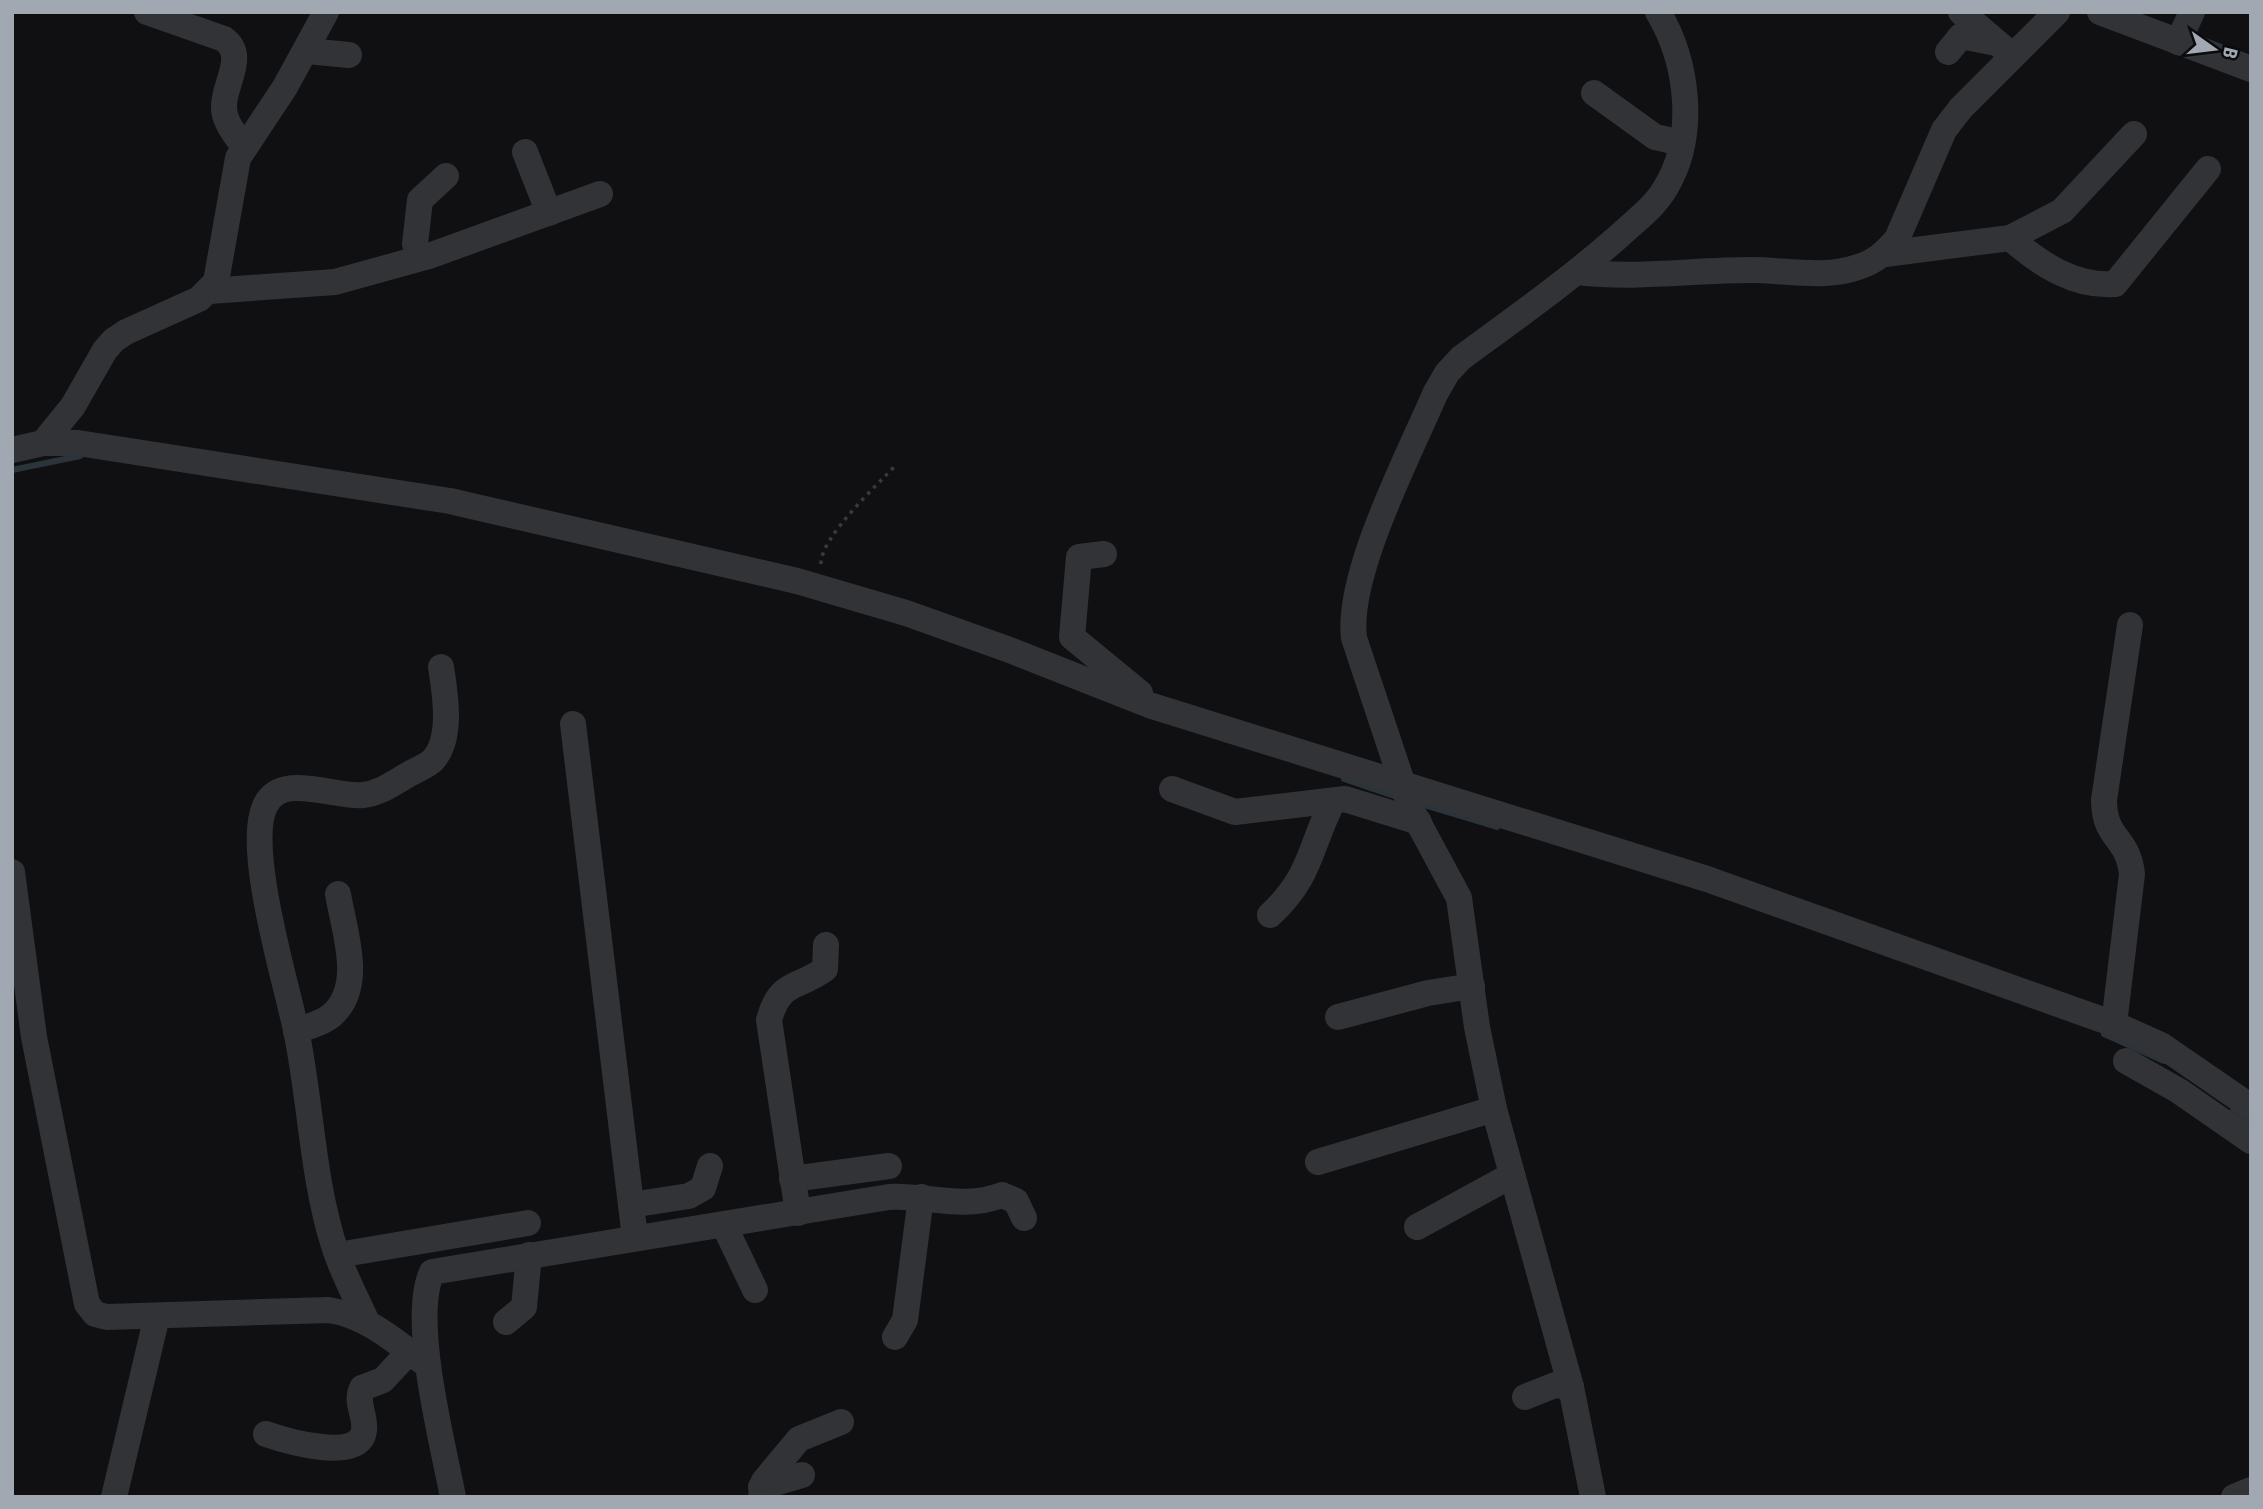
<svg xmlns="http://www.w3.org/2000/svg" width="2263" height="1509" font-family="'Roboto Condensed',sans-serif">
<rect width="100%" height="100%" fill="#101012"/>
<g fill="none" stroke-linecap="round" stroke-linejoin="round">
<!-- stream -->
<g stroke="#2a343a" stroke-width="6">
<path d="M12 470 80 456"/>
<path d="M1344 779 1400 798"/>
<path d="M1417 803 1497 827"/>
<path d="M2104 1034 2164 1061"/>
<path d="M2233 1110 2251 1123"/>
</g>
<!-- path -->
<path stroke="#373a3e" stroke-width="3.5" stroke-dasharray="3.5 5" stroke-linecap="butt" d="M821 564C820 538 877 485 896 465"/>
<!-- minor -->
<g stroke="#313337" stroke-width="26">
<path d="M147 12 224 39C247 56 224 83 224 106 223 121 236 135 243 146"/>
<path d="M1961 12 2013 56"/>
<path d="M2100 12 2251 69"/>
<path d="M2178 42 2192 12"/>
<path d="M307 51 349 55"/>
<path d="M1948 52 1961 36 1996 43"/>
<path d="M1594 93 1655 137 1682 143"/>
<path d="M525 152 549 213"/>
<path d="M2010 238C2040 264 2074 287 2115 284L2208 169"/>
<path d="M415 244 420 200 446 176"/>
<path d="M1885 254 2010 238 2062 211 2134 134"/>
<path d="M1578 272C1636 279 1692 270 1751 270 1785 270 1825 279 1858 267 1875 262 1886 252 1897 239L1944 130 1961 108 2057 12"/>
<path d="M209 291 335 282 429 256 600 194"/>
<path d="M43 443 73 406 105 350 114 340 126 332 199 299 216 282 238 158 285 87 326 12"/>
<path d="M12 450 43 443H78L450 501 797 581 906 613 1007 649 1149 705 1707 879 2114 1024 2161 1045 2251 1107"/>
<path d="M1104 554 1079 557 1072 637 1140 693"/>
<path d="M573 724 635 1238"/>
<path d="M1172 789 1235 812 1345 799 1419 822"/>
<path d="M12 872 34 1037 87 1304 95 1314 107 1317 329 1310C368 1316 397 1343 427 1365"/>
<path d="M1270 915C1312 876 1309 848 1333 801"/>
<path d="M1338 1017 1428 993 1472 986"/>
<path d="M2114 1024 2132 874C2128 836 2104 840 2104 800L2130 625"/>
<path d="M296 1031C307 1027 323 1023 332 1015 365 986 344 931 338 894"/>
<path d="M2126 1061 2179 1091 2251 1141"/>
<path d="M1318 1162 1494 1109"/>
<path d="M792 1179 889 1166"/>
<path d="M631 1205 689 1196 703 1188 710 1166"/>
<path d="M798 1213 769 1020C780 980 796 990 825 969L826 945"/>
<path d="M724 1225 755 1290"/>
<path d="M1417 1227 1512 1175"/>
<path d="M338 1255 528 1223"/>
<path d="M367 1322C356 1298 343 1273 335 1249 312 1179 311 1101 296 1030 286 982 245 848 265 806 281 771 334 798 363 795 381 793 395 782 411 773 417 770 428 765 433 760 453 738 445 693 441 667"/>
<path d="M506 1322 524 1307 529 1255"/>
<path d="M895 1337 905 1320 921 1197"/>
<path d="M1525 1397 1555 1385 1571 1387"/>
<path d="M266 1434C286 1441 361 1463 364 1430 366 1416 355 1402 362 1388L383 1380 409 1352"/>
<path d="M761 1487 802 1475"/>
<path d="M114 1497 157 1316"/>
<path d="M453 1497C443 1444 410 1319 432 1272L889 1197C927 1195 964 1210 1002 1195L1016 1201 1024 1218"/>
<path d="M761 1497 764 1481 799 1439 841 1422"/>
<path d="M1593 1497 1571 1387 1494 1109 1477 1027 1459 898 1411 809 1354 638C1346 575 1409 455 1435 394L1447 373 1461 358C1514 319 1568 281 1618 237 1635 221 1655 207 1666 187 1697 135 1688 62 1658 12"/>
<path d="M2234 1497 2251 1490"/>
</g>
</g>
<!-- border -->
<rect width="2263" height="1509" fill="none" stroke="#a1a8b2" stroke-width="28"/>
<!-- north arrow -->
<g transform="translate(2214 49) rotate(104)" stroke="#0b0b0d" stroke-width="5" paint-order="stroke">
<path d="M0-5L12 26L0 18L-12 26Z" fill="#a1a8b2"/>
<text y="-10" font-size="19" font-weight="bold" text-anchor="middle" fill="#a1a8b2">B</text>
</g>
</svg>
